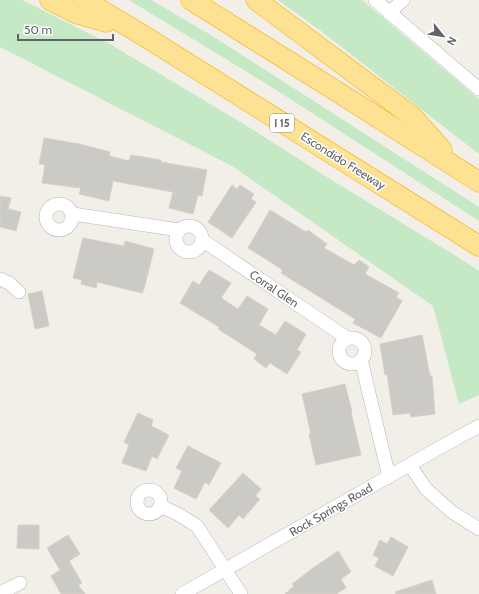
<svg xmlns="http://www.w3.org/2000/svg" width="479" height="594" font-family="Cabin,sans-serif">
<rect width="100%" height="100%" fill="#f1efe8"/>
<!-- green -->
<g fill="#c5e8c5">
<path d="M0 0H22L108 43 247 126 330 179 456 256 479 271V395L459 404 433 306 232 166 0 47Z"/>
<path d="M129 0H151L209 34 479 207V221L278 91Z"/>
<path d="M278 0H362L479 99V154L321 31Z"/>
</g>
<!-- building -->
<g fill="#cccac5" stroke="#d6d1c6">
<path d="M44 138 79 144 110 152 109 156 129 161 131 155 161 160V162L207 170 202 196 198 195 193 214 169 208 173 192 113 181 109 201 79 194 81 188 42 183 45 165 39 164Z"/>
<path d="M232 185 237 189 240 185 254 194 251 199 256 202 232 238 208 222Z"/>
<path d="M0 196 11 198 8 209 21 212 16 231 0 227Z"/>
<path d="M270 210 306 232 308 230 327 244 324 248 354 265 359 260 369 267 365 274 399 293 396 297 402 301 381 338 353 323 355 319 281 273 283 270 248 248Z"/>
<path d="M83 238 124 246 125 241 154 249 144 289 142 293 97 282 96 288 81 284 82 280 73 278Z"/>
<path d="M209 270 231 283 221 298 238 309 247 296 268 309 259 325 276 335 285 321 306 334 297 350 301 352 287 374 270 363 266 368 254 359 257 354 218 329 219 327 180 303 193 281 199 285Z"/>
<path d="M42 291 49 326 35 329 28 294Z"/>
<path d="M422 335 430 376H432L435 414 411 417 410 413 393 415 387 374 385 375 380 344Z"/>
<path d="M345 384 352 412H351L361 455 316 465 309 434H311L302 394Z"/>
<path d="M138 413 153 420 151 426 169 435 157 459 152 456 146 471 122 463 129 445 124 442Z"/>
<path d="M188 446 221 463 209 485 205 482 196 499 174 488 182 471 176 468Z"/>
<path d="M243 473 261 489 255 496 260 499 243 519 239 515 228 528 209 510Z"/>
<path d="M18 525H39V549L17 548Z"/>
<path d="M68 535 80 554 69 561 82 583 78 585 85 594H61L51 576 60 570 47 548Z"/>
<path d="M391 537 408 547 393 576 375 566 379 558 373 555 380 540 387 544Z"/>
<path d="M338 551 351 572 341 579 346 588 336 594H285L294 586 292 584 313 568Z"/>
<path d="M432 580 436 594H396L395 592Z"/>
</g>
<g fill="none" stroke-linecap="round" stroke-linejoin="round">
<defs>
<g id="minor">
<path d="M375 0 479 89"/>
<path d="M389 13 403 0"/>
<circle cx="59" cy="217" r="13"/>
<path d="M73 214 179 230"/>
<circle cx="189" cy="239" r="13"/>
<path d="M202 240 347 338"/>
<path d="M0 279 9 283 19 292"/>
<circle cx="352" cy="351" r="13"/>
<path d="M361 360 389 477"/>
<path d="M410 465 426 489 452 512 479 529"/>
<circle cx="149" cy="502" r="12"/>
<path d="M160 506 178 514 197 526 241 594"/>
<path d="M0 593 20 583"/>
<path d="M182 594 430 453 479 426"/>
</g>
<g id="highway">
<path d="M50 0 78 14 106 22"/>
<path d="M84 0 136 31 479 246"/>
<path d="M191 0 333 89 479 182"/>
<path d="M256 0 413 117 442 150"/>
</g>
</defs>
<!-- minor casing -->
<use href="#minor" stroke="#b5b8bc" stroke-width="14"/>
<!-- highway casing -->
<use href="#highway" stroke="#f9ab00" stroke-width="21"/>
<!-- minor -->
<use href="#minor" stroke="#fff" stroke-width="13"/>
<!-- highway -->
<use href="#highway" stroke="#fde293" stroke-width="20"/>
</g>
<g text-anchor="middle" stroke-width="3" stroke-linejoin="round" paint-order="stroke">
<!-- shield labels -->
<rect fill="#fff" stroke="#8f9295" stroke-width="1" x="270" y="114" width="24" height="18" rx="3"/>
<g font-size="11" font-weight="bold" fill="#5f6368">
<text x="282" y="127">I 15</text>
</g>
<!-- street labels -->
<g font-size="12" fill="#5f6368" stroke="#fff">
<text transform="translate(343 161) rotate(32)" y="4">Escondido Freeway</text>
<text transform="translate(274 289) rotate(34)" y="4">Corral Glen</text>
<text transform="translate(331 510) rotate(-30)" y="4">Rock Springs Road</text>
</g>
</g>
<!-- north arrow -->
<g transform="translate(443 36) rotate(120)" stroke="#ffffff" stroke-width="3" paint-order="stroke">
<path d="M0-3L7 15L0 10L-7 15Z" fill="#5f6368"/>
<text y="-6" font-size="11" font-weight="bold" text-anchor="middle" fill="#5f6368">N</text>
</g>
<!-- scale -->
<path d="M18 34v6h95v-6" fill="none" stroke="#5f6368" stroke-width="2"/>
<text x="24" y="34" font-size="12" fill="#5f6368" stroke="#ffffff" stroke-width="3" paint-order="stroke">50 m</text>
</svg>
